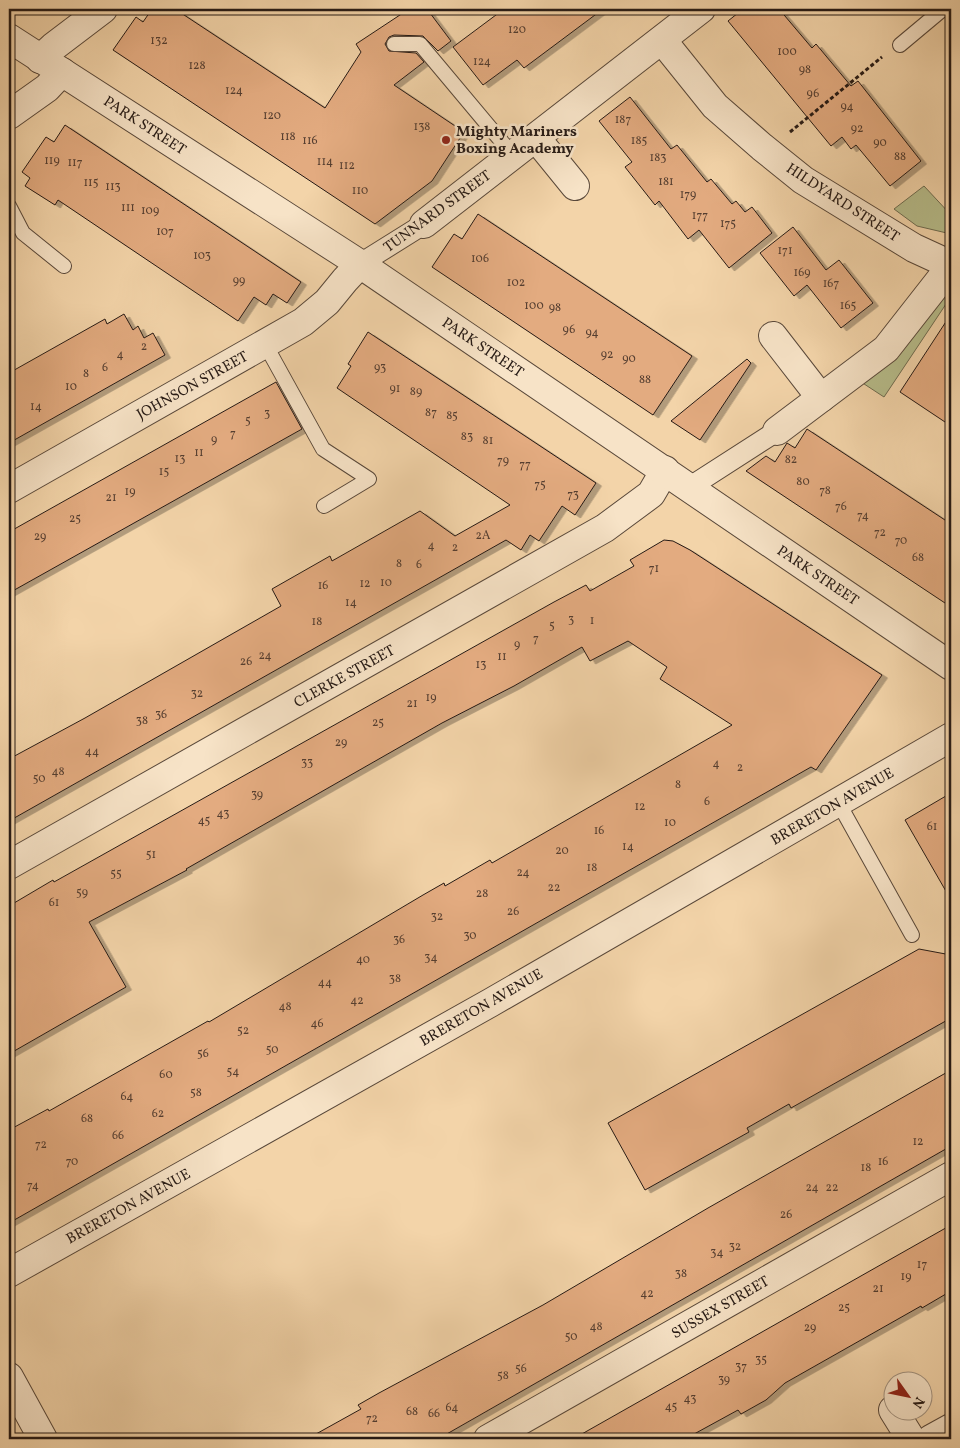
<svg xmlns="http://www.w3.org/2000/svg" width="960" height="1448" font-family="Vollkorn,serif">
<defs>
<filter id="shadow"><feDropShadow dx="5.5" dy="3" stdDeviation="0" flood-color="#0004"/></filter>
</defs>
<rect width="100%" height="100%" fill="#f3d4a9"/>
<filter id="stains"><feTurbulence type="fractalNoise" baseFrequency=".004" numOctaves="4"/><feColorMatrix values="0 0 0 0 .2 0 0 0 0 .09 0 0 0 0 .02 0 0 0 .5 -.17"/></filter>
<radialGradient id="worn" r=".72"><stop offset=".6" stop-color="#630" stop-opacity="0"/><stop offset="1" stop-color="#630" stop-opacity=".3"/></radialGradient>
<!-- green -->
<g fill="#b7bd8b" stroke="#6e6c50">
<path d="M924 186 951 215V234L917 226 894 209Z"/>
<path d="M951 289V308L946 304 884 397 855 378 926 310Z"/>
</g>
<!-- building -->
<g fill="#e3ab80" stroke="#261a15" filter="url(#shadow)">
<path d="M152 9H175L325 108 361 52 356 44 409 9H427L451 41 438 51 423 36 394 35 389 37 385 44 389 51 416 53 424 62 394 85 464 132 432 181 375 224 113 50 136 17 143 22Z"/>
<path d="M504 9H603L524 68 517 60 483 85 453 47Z"/>
<path d="M743 9H779L812 48 816 44 851 86 858 81 921 161 890 186 856 145 851 149 842 137 831 146 728 21Z"/>
<path d="M630 97 671 149 677 145 707 182 711 179 732 204 736 201 745 212 752 207 772 233 729 268 699 230 688 239 659 201 655 205 625 167 632 162 599 121Z"/>
<path d="M65 125 301 282 287 303 273 294 266 305 254 297 238 321 58 200 55 205 25 186 30 178 22 172 46 137 54 142Z"/>
<path d="M478 214 692 356 653 415 432 267 454 234 462 239Z"/>
<path d="M793 227 826 270 839 260 873 303 841 328 807 285 794 296 760 253Z"/>
<path d="M124 314 133 330 138 326 144 338 153 333 165 355 9 443V373L105 319 107 324Z"/>
<path d="M951 314V426L900 392Z"/>
<path d="M368 332 596 483 575 515 562 506 539 541 530 535 521 550 506 540 9 821V759L85 718 281 606 272 589 330 556 332 561 420 511 455 536 510 505 337 388 351 366 348 364Z"/>
<path d="M747 359 751 363 700 440 671 421Z"/>
<path d="M276 382 302 429 9 593V532Z"/>
<path d="M807 429 951 524V607L746 471 766 456 775 462 787 443 795 448Z"/>
<path d="M664 540 673 541 690 550 882 675 816 770 811 767 9 1223V1130L48 1109 49 1111 208 1021 209 1022 423 895 444 883 445 886 490 860 492 863 732 725 660 679 667 667 628 641 590 661 582 647 514 686 442 723 186 869 187 870 89 922 126 987 9 1054V906L53 880 54 882 554 602 586 585 590 591 634 566 630 560Z"/>
<path d="M951 793V900L905 820Z"/>
<path d="M919 949 951 955V1018L791 1108 789 1104 747 1128 749 1132 645 1190 608 1123Z"/>
<path d="M951 1070V1146L438 1439H307L361 1409 358 1405 379 1393 543 1305 708 1208Z"/>
<path d="M951 1225V1291L922 1308 921 1306 785 1383 766 1400 741 1414 738 1410 685 1439H573Z"/>
</g>
<g fill="none" stroke-linecap="round" stroke-linejoin="round">
<defs>
<g id="service">
<path d="M394 44H420L513 155"/>
<path d="M900 45 943 9"/>
<path d="M9 206 23 233 64 266"/>
<path d="M265 344 323 449 369 479 324 506"/>
<path d="M838 802 912 935"/>
</g>
<g id="pedestrian">
<path d="M360 264 424 224"/>
<path d="M690 487 777 431"/>
</g>
<g id="minor">
<path d="M662 40 715 106 762 147 803 180 914 248 951 265"/>
<path d="M40 59 53 47 103 9"/>
<path d="M9 115 47 88 62 72"/>
<path d="M536 138 575 186"/>
<path d="M424 224 701 9"/>
<path d="M773 336 821 398"/>
<path d="M777 431 886 349 951 266"/>
<path d="M9 489 303 322 327 302 345 280 360 264"/>
<path d="M9 865 605 528 651 494 665 470"/>
<path d="M9 1273 490 1003 951 737"/>
<path d="M9 1377 43 1439"/>
<path d="M893 1410 911 1439"/>
<path d="M488 1439 951 1176"/>
<path d="M931 1439 951 1428"/>
</g>
<path id="tertiary" d="M9 38 360 264 951 666"/>
</defs>
<!-- service casing -->
<use href="#service" stroke="#59483a" stroke-width="16"/>
<!-- pedestrian casing -->
<use href="#pedestrian" stroke="#59483a" stroke-width="22"/>
<!-- minor casing -->
<use href="#minor" stroke="#59483a" stroke-width="30"/>
<!-- tertiary casing -->
<use href="#tertiary" stroke="#59483a" stroke-width="30"/>
<!-- path -->
<path stroke="#261a15" stroke-width="3" stroke-dasharray="4 2.5" stroke-linecap="butt" d="M790 132 882 57"/>
<!-- service -->
<use href="#service" stroke="#f7e3c7" stroke-width="14"/>
<!-- pedestrian -->
<use href="#pedestrian" stroke="#f7e3c7" stroke-width="20"/>
<!-- minor -->
<use href="#minor" stroke="#f7e3c7" stroke-width="28"/>
<!-- tertiary -->
<use href="#tertiary" stroke="#f7e3c7" stroke-width="28"/>
</g>
<!-- markers -->
<circle fill="#8f2418" stroke="#f7e3c7" stroke-width="2" cx="446" cy="140" r="5"/>
<g text-anchor="middle" stroke-width="5" stroke-linejoin="round" paint-order="stroke">
<!-- number labels -->
<g font-size="12" fill="#553e30">
<text x="517" y="33">120</text>
<text x="159" y="44">132</text>
<text x="787" y="55">100</text>
<text x="482" y="65">124</text>
<text x="197" y="69">128</text>
<text x="805" y="73">98</text>
<text x="234" y="94">124</text>
<text x="813" y="97">96</text>
<text x="847" y="110">94</text>
<text x="272" y="119">120</text>
<text x="623" y="123">187</text>
<text x="422" y="130">138</text>
<text x="857" y="132">92</text>
<text x="288" y="140">118</text>
<text x="310" y="144">116</text>
<text x="639" y="144">185</text>
<text x="880" y="146">90</text>
<text x="900" y="160">88</text>
<text x="658" y="161">183</text>
<text x="52" y="164">119</text>
<text x="325" y="165">114</text>
<text x="75" y="166">117</text>
<text x="347" y="169">112</text>
<text x="666" y="185">181</text>
<text x="91" y="186">115</text>
<text x="113" y="190">113</text>
<text x="360" y="194">110</text>
<text x="688" y="198">179</text>
<text x="128" y="211">111</text>
<text x="150" y="214">109</text>
<text x="700" y="219">177</text>
<text x="728" y="227">175</text>
<text x="165" y="235">107</text>
<text x="785" y="254">171</text>
<text x="202" y="259">103</text>
<text x="480" y="262">106</text>
<text x="802" y="276">169</text>
<text x="239" y="284">99</text>
<text x="516" y="286">102</text>
<text x="831" y="287">167</text>
<text x="534" y="309">100</text>
<text x="848" y="309">165</text>
<text x="555" y="311">98</text>
<text x="569" y="333">96</text>
<text x="592" y="336">94</text>
<text x="144" y="350">2</text>
<text x="120" y="358">4</text>
<text x="607" y="358">92</text>
<text x="629" y="362">90</text>
<text x="105" y="371">6</text>
<text x="380" y="371">93</text>
<text x="86" y="377">8</text>
<text x="645" y="383">88</text>
<text x="71" y="390">10</text>
<text x="395" y="392">91</text>
<text x="416" y="395">89</text>
<text x="36" y="410">14</text>
<text x="431" y="416">87</text>
<text x="267" y="417">3</text>
<text x="452" y="419">85</text>
<text x="248" y="424">5</text>
<text x="233" y="437">7</text>
<text x="467" y="440">83</text>
<text x="214" y="443">9</text>
<text x="488" y="444">81</text>
<text x="199" y="456">11</text>
<text x="180" y="462">13</text>
<text x="791" y="463">82</text>
<text x="503" y="464">79</text>
<text x="525" y="468">77</text>
<text x="164" y="475">15</text>
<text x="803" y="485">80</text>
<text x="540" y="488">75</text>
<text x="825" y="494">78</text>
<text x="130" y="495">19</text>
<text x="573" y="498">73</text>
<text x="111" y="501">21</text>
<text x="841" y="510">76</text>
<text x="863" y="519">74</text>
<text x="75" y="522">25</text>
<text x="880" y="536">72</text>
<text x="483" y="539">2A</text>
<text x="40" y="540">29</text>
<text x="901" y="544">70</text>
<text x="431" y="549">4</text>
<text x="455" y="551">2</text>
<text x="918" y="561">68</text>
<text x="399" y="567">8</text>
<text x="419" y="568">6</text>
<text x="654" y="572">71</text>
<text x="386" y="586">10</text>
<text x="365" y="587">12</text>
<text x="323" y="589">16</text>
<text x="351" y="606">14</text>
<text x="571" y="623">3</text>
<text x="592" y="624">1</text>
<text x="317" y="625">18</text>
<text x="552" y="629">5</text>
<text x="536" y="642">7</text>
<text x="517" y="648">9</text>
<text x="265" y="659">24</text>
<text x="502" y="660">11</text>
<text x="246" y="665">26</text>
<text x="481" y="668">13</text>
<text x="197" y="697">32</text>
<text x="431" y="701">19</text>
<text x="412" y="707">21</text>
<text x="161" y="718">36</text>
<text x="142" y="724">38</text>
<text x="378" y="726">25</text>
<text x="341" y="746">29</text>
<text x="92" y="755">44</text>
<text x="307" y="766">33</text>
<text x="716" y="767">4</text>
<text x="740" y="771">2</text>
<text x="58" y="775">48</text>
<text x="39" y="782">50</text>
<text x="678" y="788">8</text>
<text x="257" y="798">39</text>
<text x="707" y="805">6</text>
<text x="640" y="810">12</text>
<text x="223" y="817">43</text>
<text x="204" y="824">45</text>
<text x="670" y="826">10</text>
<text x="932" y="830">61</text>
<text x="599" y="834">16</text>
<text x="628" y="850">14</text>
<text x="562" y="854">20</text>
<text x="151" y="858">51</text>
<text x="592" y="871">18</text>
<text x="523" y="876">24</text>
<text x="116" y="877">55</text>
<text x="554" y="891">22</text>
<text x="82" y="896">59</text>
<text x="482" y="897">28</text>
<text x="54" y="906">61</text>
<text x="513" y="915">26</text>
<text x="437" y="920">32</text>
<text x="470" y="939">30</text>
<text x="399" y="943">36</text>
<text x="431" y="961">34</text>
<text x="363" y="963">40</text>
<text x="395" y="982">38</text>
<text x="325" y="986">44</text>
<text x="357" y="1004">42</text>
<text x="285" y="1010">48</text>
<text x="317" y="1027">46</text>
<text x="243" y="1034">52</text>
<text x="272" y="1053">50</text>
<text x="203" y="1057">56</text>
<text x="233" y="1075">54</text>
<text x="166" y="1078">60</text>
<text x="196" y="1096">58</text>
<text x="127" y="1100">64</text>
<text x="158" y="1117">62</text>
<text x="87" y="1122">68</text>
<text x="118" y="1139">66</text>
<text x="918" y="1145">12</text>
<text x="41" y="1148">72</text>
<text x="72" y="1165">70</text>
<text x="883" y="1165">16</text>
<text x="866" y="1171">18</text>
<text x="33" y="1189">74</text>
<text x="812" y="1191">24</text>
<text x="832" y="1191">22</text>
<text x="786" y="1218">26</text>
<text x="735" y="1250">32</text>
<text x="717" y="1256">34</text>
<text x="922" y="1268">17</text>
<text x="681" y="1277">38</text>
<text x="906" y="1280">19</text>
<text x="878" y="1292">21</text>
<text x="647" y="1297">42</text>
<text x="844" y="1311">25</text>
<text x="596" y="1330">48</text>
<text x="810" y="1331">29</text>
<text x="571" y="1340">50</text>
<text x="761" y="1363">35</text>
<text x="741" y="1370">37</text>
<text x="521" y="1372">56</text>
<text x="503" y="1379">58</text>
<text x="724" y="1383">39</text>
<text x="690" y="1402">43</text>
<text x="671" y="1410">45</text>
<text x="452" y="1411">64</text>
<text x="412" y="1415">68</text>
<text x="434" y="1417">66</text>
<text x="372" y="1422">72</text>
</g>
<!-- street labels -->
<g font-size="15" fill="#261a15" stroke="#f7e3c7">
<text transform="translate(145 125) rotate(33)" y="5">PARK STREET</text>
<text transform="translate(843 202) rotate(33)" y="5">HILDYARD STREET</text>
<text transform="translate(437 211) rotate(-36)" y="5">TUNNARD STREET</text>
<text transform="translate(483 347) rotate(34)" y="5">PARK STREET</text>
<text transform="translate(192 385) rotate(-29)" y="5">JOHNSON STREET</text>
<text transform="translate(818 575) rotate(34)" y="5">PARK STREET</text>
<text transform="translate(344 676) rotate(-29)" y="5">CLERKE STREET</text>
<text transform="translate(832 806) rotate(-30)" y="5">BRERETON AVENUE</text>
<text transform="translate(481 1007) rotate(-30)" y="5">BRERETON AVENUE</text>
<text transform="translate(128 1206) rotate(-29)" y="5">BRERETON AVENUE</text>
<text transform="translate(720 1307) rotate(-30)" y="5">SUSSEX STREET</text>
</g>
<!-- poi labels -->
<g font-size="15" font-weight="bold" fill="#261a15" stroke="#f7e3c7" text-anchor="start">
<text x="456" y="136">Mighty Mariners<tspan x="456" dy="17">Boxing Academy</tspan></text>
</g>
</g>
<!-- margin -->
<rect width="960" height="1448" fill="none" stroke="#f3d4a9" stroke-width="30"/>
<rect x="10" y="10" width="940" height="1428" fill="none" stroke="#261a15" stroke-width="2.5"/>
<rect x="15" y="15" width="930" height="1418" fill="none" stroke="#261a15"/>
<!-- north arrow -->
<g transform="translate(908 1396) rotate(123)"><circle r="24" fill="#f7e3c7" stroke="#a39380"/>
<path d="M0-4L9 19L0 12L-9 19Z" fill="#8f2418"/>
<text y="-8" font-size="14" font-weight="bold" text-anchor="middle" fill="#261a15">N</text>
</g>
<rect width="100%" height="100%" filter="url(#stains)"/>
<rect width="100%" height="100%" fill="url(#worn)"/>
</svg>
